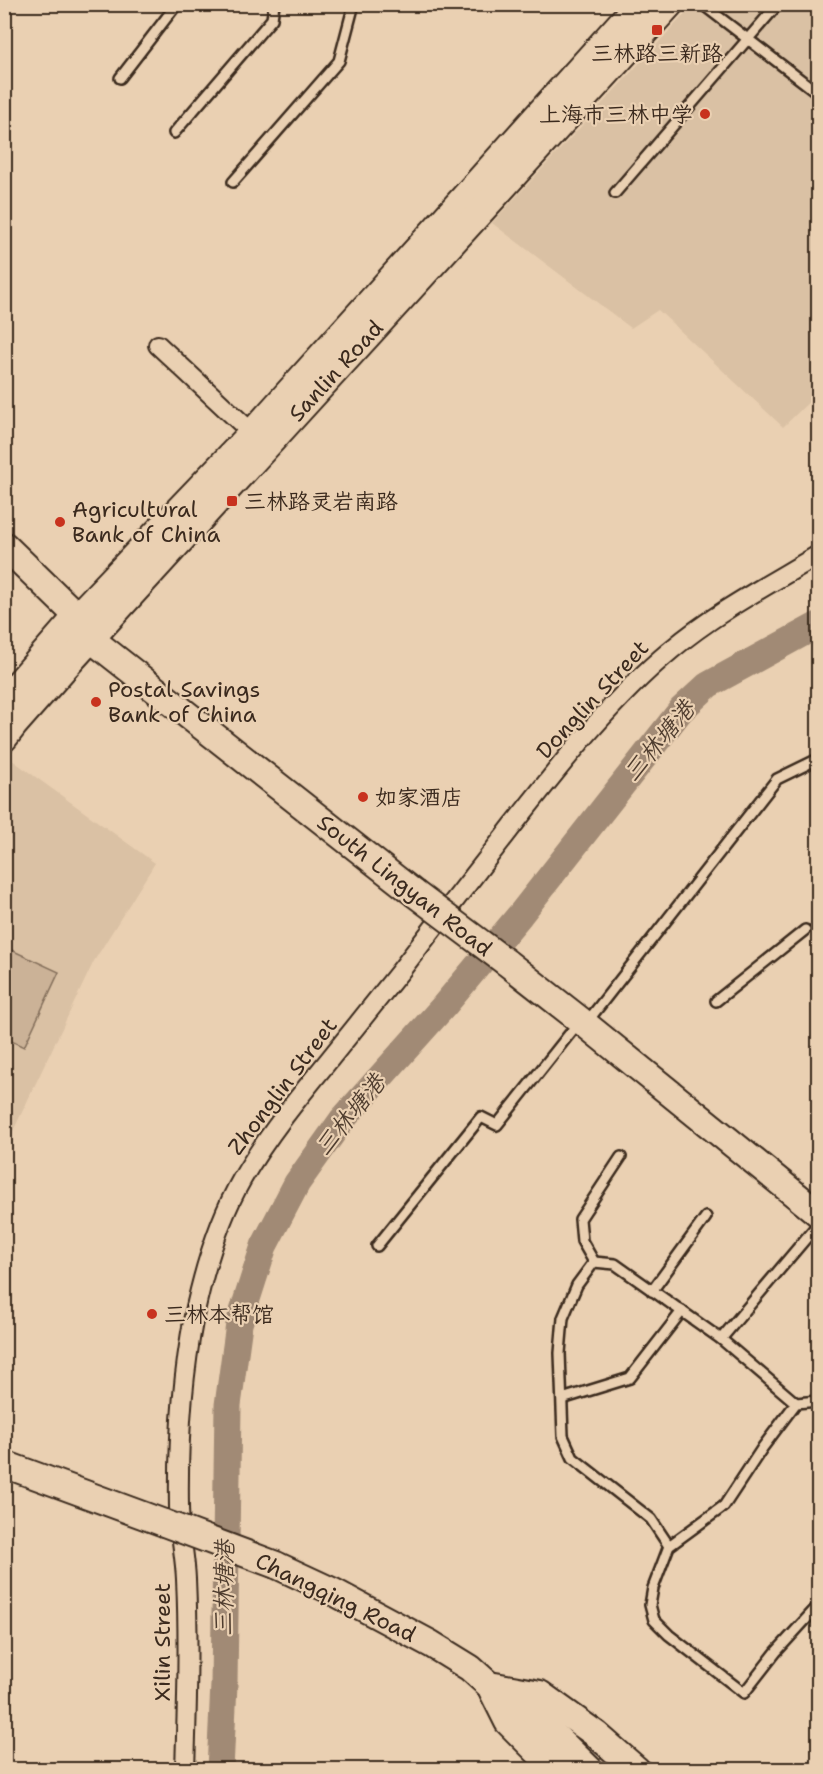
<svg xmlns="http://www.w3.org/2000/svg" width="823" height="1774" font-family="'Shantell Sans','LXGW WenKai TC',sans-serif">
<rect width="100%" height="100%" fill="#ead0b2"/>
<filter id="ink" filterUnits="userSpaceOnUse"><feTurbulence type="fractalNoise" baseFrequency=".0167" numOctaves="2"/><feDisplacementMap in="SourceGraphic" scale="12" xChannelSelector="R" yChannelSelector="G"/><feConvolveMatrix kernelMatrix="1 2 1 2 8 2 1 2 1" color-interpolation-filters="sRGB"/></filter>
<g filter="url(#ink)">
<!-- built -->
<g fill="#dac1a4">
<path d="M693 5H818V393L783 427 658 310 631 328 492 223Z"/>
<path d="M12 760 155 863 94 961 5 1148 4 770Z"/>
</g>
<!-- green -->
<path fill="#cbb297" stroke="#836e5a" stroke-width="1.5" d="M5 947 59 972 24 1047 5 1038Z"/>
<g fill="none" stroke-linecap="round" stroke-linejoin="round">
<!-- river -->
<path stroke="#a18a74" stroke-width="27" d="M220 1770 224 1684 228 1405 239 1324 264 1246 297 1183 342 1120 444 1006 520 915 681 710 708 685 818 625"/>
<defs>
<g id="lane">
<path d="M702 4 818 93"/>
<path d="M120 78 177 4"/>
<path d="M174 133 272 19 274 4"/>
<path d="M233 182 339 61 354 4"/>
<path d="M615 193 778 4"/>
<path d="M716 1001 805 930"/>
<path d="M587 1022 777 779 818 759"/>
<path d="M621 1157 580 1219 582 1241 594 1262 577 1285 563 1318 560 1353 563 1436 573 1458 651 1519 669 1546"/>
<path d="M377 1246 481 1117 497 1125 579 1022"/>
<path d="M594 1262 615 1264 721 1339 796 1403 818 1401"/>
<path d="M652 1291 706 1217"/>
<path d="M721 1339 818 1224"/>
<path d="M562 1399 630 1378 682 1311"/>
<path d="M796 1403 763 1447 724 1506 669 1546 653 1588 650 1605 654 1620 669 1635 744 1693 776 1652 818 1606"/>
</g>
<g id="street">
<path d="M158 345 252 433"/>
<path d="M185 1770C187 1706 189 1642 186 1579 185 1555 179 1530 179 1506 178 1443 182 1379 194 1316 204 1269 218 1221 242 1179 267 1136 298 1098 329 1060 353 1030 378 999 402 969 439 920 477 872 514 824 562 763 611 700 671 650 716 612 768 585 818 555"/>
</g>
<g id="secondary">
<path d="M4 545 77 616 91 639 414 893"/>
<path d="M4 700 77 616 252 433 638 4"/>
<path id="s1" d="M4 738 14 725 66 666 670 4"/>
<path d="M506 962 580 1020 818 1213"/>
<path d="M4 1464 164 1523"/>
<path d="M276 1565 332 1591 431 1644 470 1668 489 1685 548 1729 590 1770"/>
<path d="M495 1686 540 1694 597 1735 637 1770"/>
<path d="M492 1690 508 1722 556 1770"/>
</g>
</defs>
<!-- lane casing -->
<use href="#lane" stroke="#3b2a1e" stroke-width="14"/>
<!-- street casing -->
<use href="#street" stroke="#3b2a1e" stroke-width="22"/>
<!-- secondary casing -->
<use href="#secondary" stroke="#3b2a1e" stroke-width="30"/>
<!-- lane -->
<use href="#lane" stroke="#ead0b2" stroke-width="9"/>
<!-- street -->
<use href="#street" stroke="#ead0b2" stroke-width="18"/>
<!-- secondary -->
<use href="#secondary" stroke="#ead0b2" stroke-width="26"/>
<defs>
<g id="secondary-bridge">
<path d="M414 893 506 962"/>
<path d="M164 1523 276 1565"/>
</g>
</defs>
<!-- secondary-bridge casing -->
<use href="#secondary-bridge" stroke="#3b2a1e" stroke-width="30" stroke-linecap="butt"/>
<!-- secondary-bridge -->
<use href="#secondary-bridge" stroke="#ead0b2" stroke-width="26"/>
</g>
</g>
<!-- markers -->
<g fill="#c8321e" stroke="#ead0b2" stroke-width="2">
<rect x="651" y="24" width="12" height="12" rx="3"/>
<circle cx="705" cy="114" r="6"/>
<rect x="226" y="495" width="12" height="12" rx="3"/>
<circle cx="60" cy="522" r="6"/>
<circle cx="96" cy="702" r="6"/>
<circle cx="363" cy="797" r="6"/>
<circle cx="152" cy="1314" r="6"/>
</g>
<g text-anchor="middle" stroke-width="4.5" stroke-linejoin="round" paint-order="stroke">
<!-- poi labels -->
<g font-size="22" fill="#3b2a1e" stroke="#ead0b2" text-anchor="start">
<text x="657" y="61" text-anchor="middle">三林路三新路</text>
<text x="693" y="122" text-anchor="end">上海市三林中学</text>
<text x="244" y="509">三林路灵岩南路</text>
<text x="72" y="517">Agricultural<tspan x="72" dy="25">Bank of China</tspan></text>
<text x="108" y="697">Postal Savings<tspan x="108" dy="25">Bank of China</tspan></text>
<text x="375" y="805">如家酒店</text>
<text x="164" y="1322">三林本帮馆</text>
</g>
<!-- street labels -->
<g font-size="22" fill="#3b2a1e" stroke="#ead0b2">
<text dy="8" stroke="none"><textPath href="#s1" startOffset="495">Sanlin Road</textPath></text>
<text transform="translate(592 699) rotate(-47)" y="8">Donglin Street</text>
<text transform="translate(405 885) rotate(38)" y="8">South Lingyan Road</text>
<text transform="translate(282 1086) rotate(-53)" y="8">Zhonglin Street</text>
<text transform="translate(336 1597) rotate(26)" y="8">Changqing Road</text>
<text transform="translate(162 1642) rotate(-90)" y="8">Xilin Street</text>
</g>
<!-- water labels -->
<g font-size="24" font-style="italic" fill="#4f3d2f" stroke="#ead0b2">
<text transform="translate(659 741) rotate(-50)" y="8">三林塘港</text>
<text transform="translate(350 1115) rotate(-51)" y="8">三林塘港</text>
<text transform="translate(224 1588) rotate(-89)" y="8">三林塘港</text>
</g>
</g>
<!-- margin -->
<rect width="823" height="1774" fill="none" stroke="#ead0b2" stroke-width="24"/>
<rect x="12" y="12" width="799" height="1750" fill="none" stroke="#3b2a1e" stroke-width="2" filter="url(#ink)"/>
</svg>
